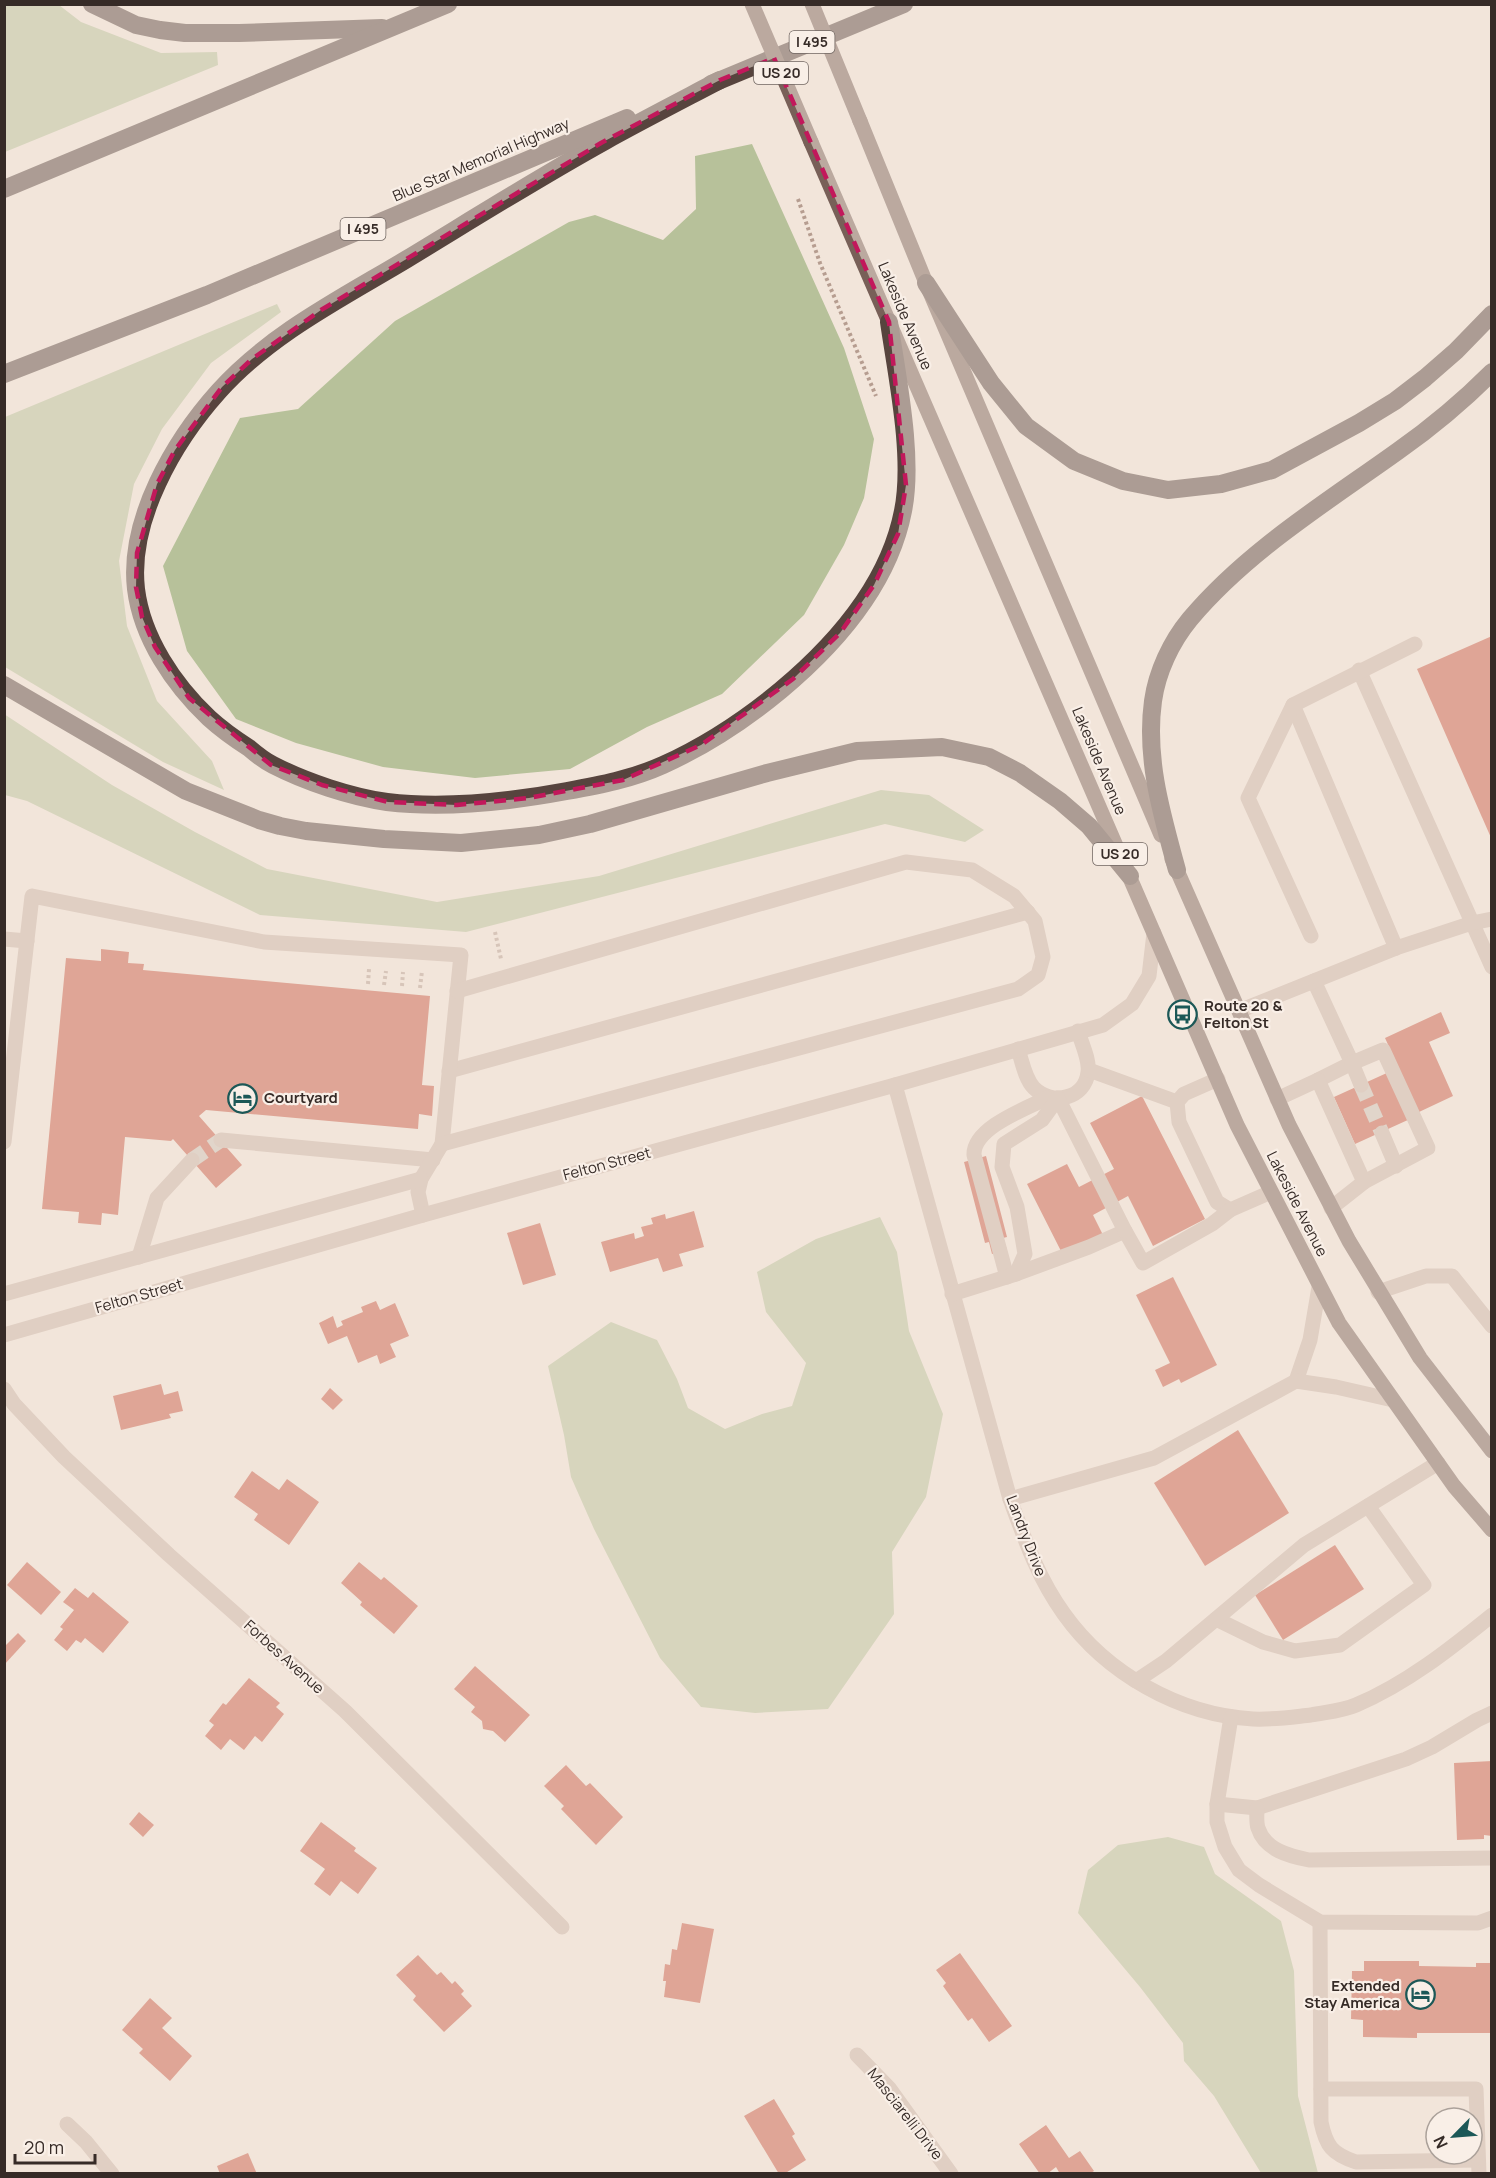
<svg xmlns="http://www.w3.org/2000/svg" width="1496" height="2178" font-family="Manrope,sans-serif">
<rect width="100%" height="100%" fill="#f2e5da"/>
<!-- green -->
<g fill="#b7c19a">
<path d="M5 4 59 5 81 22 161 53 217 52 218 65 5 152Z"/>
<path d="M752 144 844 348 874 439 864 498 844 545 804 615 722 694 647 727 570 769 475 778 383 767 296 743 236 719 187 651 163 566 240 418 298 409 395 321 569 222 595 215 663 240 696 209 695 156Z"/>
<path d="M277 304 281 312 211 363 162 429 134 484 119 561 127 626 157 701 212 761 224 790 163 762 5 667V417Z"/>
<path d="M4 714 112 785 195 832 267 869 437 902 599 876 881 790 929 795 984 830 965 842 885 824 466 932 260 915 27 801 5 795Z"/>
<path d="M880 1217 897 1252 909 1331 943 1414 926 1497 892 1552 894 1614 828 1709 755 1713 701 1707 660 1658 594 1529 571 1477 564 1435 548 1366 611 1322 657 1340 677 1379 688 1408 725 1429 762 1414 792 1406 806 1363 766 1312 757 1272 816 1239Z"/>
<path d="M1168 1837 1204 1847 1215 1874 1281 1921 1294 1971 1298 2096 1318 2173H1261L1214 2096 1184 2061 1183 2043 1140 1987 1078 1913 1088 1870 1118 1845Z"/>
</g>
<!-- building -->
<g fill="#c75843">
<path d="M1492 636V840L1417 669Z"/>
<path d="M101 949 129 952 128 963 144 964 143 970 430 996 422 1085 434 1086 432 1116 419 1114 418 1129 206 1110 199 1116 242 1165 216 1188 173 1139 171 1141 125 1137 118 1215 102 1213 101 1225 78 1223 79 1212 42 1209 66 958 101 961Z"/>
<path d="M1441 1012 1450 1033 1429 1042 1453 1096 1419 1112 1385 1038Z"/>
<path d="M1389 1072 1410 1119 1355 1144 1334 1097Z"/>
<path d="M1142 1096 1205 1219 1153 1246 1128 1196 1093 1215 1103 1235 1063 1255 1027 1184 1067 1164 1079 1187 1114 1169 1090 1123Z"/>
<path d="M986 1156 1007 1237 1003 1238 1007 1250 992 1254 989 1242 985 1243 964 1162Z"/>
<path d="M694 1211 704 1247 679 1254 683 1266 663 1272 658 1258 610 1272 601 1242 634 1233 635 1239 644 1236 641 1227 653 1224 651 1218 665 1214 666 1219Z"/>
<path d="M540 1223 556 1275 523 1285 507 1233Z"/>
<path d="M1173 1277 1217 1365 1181 1383 1179 1379 1163 1387 1155 1370 1170 1363 1136 1295Z"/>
<path d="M376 1301 380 1310 395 1303 409 1336 390 1344 396 1357 380 1364 377 1355 358 1363 347 1336 328 1344 319 1323 333 1316 337 1328 343 1325 341 1321 363 1312 361 1307Z"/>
<path d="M161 1384 164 1395 178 1391 183 1411 169 1414 171 1418 121 1430 113 1396Z"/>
<path d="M330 1388 343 1400 333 1410 321 1399Z"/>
<path d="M1238 1430 1289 1513 1205 1566 1154 1483Z"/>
<path d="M252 1471 279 1490 287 1479 319 1502 289 1545 254 1520 258 1514 234 1497Z"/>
<path d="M1335 1545 1364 1589 1283 1640 1255 1595Z"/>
<path d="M27 1562 61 1592 41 1615 7 1585Z"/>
<path d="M359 1562 381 1580 384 1577 418 1606 394 1634 360 1605 362 1602 341 1583Z"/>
<path d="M75 1588 88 1598 93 1592 129 1622 103 1653 85 1638 81 1643 76 1640 67 1651 54 1640 63 1629 60 1627 74 1610 63 1602Z"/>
<path d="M18 1633 26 1641 4 1665V1647Z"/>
<path d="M475 1666 530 1715 505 1742 493 1731 483 1729 482 1721 471 1712 475 1707 454 1689Z"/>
<path d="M249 1678 280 1703 276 1707 284 1714 262 1742 255 1736 244 1750 230 1739 221 1750 205 1736 214 1725 209 1721 223 1703 226 1705Z"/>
<path d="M1492 1761V1836L1484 1835V1839L1457 1840 1454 1763Z"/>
<path d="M566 1765 586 1786 590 1783 623 1817 596 1845 561 1809 564 1806 544 1786Z"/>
<path d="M139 1812 154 1825 143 1837 129 1824Z"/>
<path d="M321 1822 356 1848 354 1851 377 1868 358 1894 341 1881 330 1896 314 1884 325 1869 300 1851Z"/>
<path d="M682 1923 714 1929 700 2003 664 1997 666 1981H663L665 1964 670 1965 672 1949 677 1950Z"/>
<path d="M960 1953 1012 2026 989 2042 972 2018 968 2021 943 1986 946 1983 936 1970Z"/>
<path d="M418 1955 437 1975 441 1972 452 1984 455 1981 464 1991 461 1994 472 2006 444 2032 413 2000 416 1996 396 1975Z"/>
<path d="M1364 1961H1419V1966L1476 1967V1963H1492V2033H1417V2038L1363 2037V2020L1351 2019 1352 1971H1364Z"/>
<path d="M150 1998 172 2018 162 2028 192 2056 170 2081 139 2053 143 2049 122 2030Z"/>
<path d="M774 2099 795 2134 792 2136 806 2160 784 2174H779L744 2116Z"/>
<path d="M1046 2125 1069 2158 1080 2151 1094 2171 1089 2174H1060L1056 2167 1047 2174H1040L1019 2144Z"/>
<path d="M248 2153 257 2174H220L217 2166Z"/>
</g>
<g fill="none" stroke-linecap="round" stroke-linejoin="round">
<!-- minor-tunnel -->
<g stroke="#ccc0b6" stroke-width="15" stroke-dasharray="15 8" stroke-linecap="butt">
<path d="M1361 1085 1382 1133"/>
<path d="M192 1160 221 1140"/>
</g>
<!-- path -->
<g stroke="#b69d90" stroke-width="4" stroke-dasharray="3 3" stroke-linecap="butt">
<path d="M798 199 820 263 876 396"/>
<path d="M495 932 501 959"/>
<path d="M368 984 369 969"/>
<path d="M384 985 386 971"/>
<path d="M402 986 403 972"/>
<path d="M420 988 422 971"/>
</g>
<!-- minor -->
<g stroke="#cab3a6" stroke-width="15">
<path d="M1359 670 1492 967"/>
<path d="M1293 705 1396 948"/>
<path d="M1311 936 1248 798 1293 705 1415 644"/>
<path d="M4 939 27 941"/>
<path d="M1314 981 1352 1063 1318 1080"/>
<path d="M1239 1011 1396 948 1472 923 1492 919"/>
<path d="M1018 1049C1022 1061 1025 1079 1034 1088 1052 1106 1085 1099 1088 1072 1090 1060 1081 1042 1078 1031"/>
<path d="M1089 1070 1177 1102"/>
<path d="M449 1071 1028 912"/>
<path d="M1218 1079 1184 1094 1177 1102 1179 1122 1217 1202 1230 1210 1271 1192"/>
<path d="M895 1085 1010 1499C1025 1540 1038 1578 1064 1614 1106 1673 1179 1715 1253 1719 1272 1720 1292 1717 1311 1715 1326 1712 1342 1711 1356 1705 1406 1684 1450 1649 1492 1615"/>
<path d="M1361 1085 1352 1063 1383 1050 1428 1148 1364 1182"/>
<path d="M1277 1099 1318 1080 1364 1182 1331 1208"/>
<path d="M1382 1133 1396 1166"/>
<path d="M221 1140 433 1160"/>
<path d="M4 1142 32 896 264 942 461 955 442 1144 421 1179 418 1192 423 1215"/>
<path d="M442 1144 1018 989 1038 975 1043 957 1035 921 1014 896 972 870 906 862 457 991"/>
<path d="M139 1257 157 1198 192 1160"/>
<path d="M1016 1274 1089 1247 1125 1231 1143 1263 1212 1224 1230 1210"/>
<path d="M1007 1277 974 1155C973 1128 1025 1109 1047 1098"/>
<path d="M1378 1292 1426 1276H1452L1492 1326"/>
<path d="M4 1294 421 1179"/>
<path d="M952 1294 1016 1274 1025 1254 1017 1207 1002 1167 1004 1144 1042 1120 1058 1098 1125 1231"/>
<path d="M4 1335 423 1215 895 1085 1103 1025 1132 1004 1149 976 1154 933"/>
<path d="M1296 1381 1310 1340 1319 1287"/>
<path d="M4 1389 14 1404 64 1457 169 1555 345 1711 562 1927"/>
<path d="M1010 1499 1154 1458 1296 1381 1336 1387 1393 1400"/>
<path d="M1216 1619 1263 1642 1295 1651 1340 1645 1424 1585 1368 1506"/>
<path d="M1136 1681 1166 1661 1304 1545 1438 1463"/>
<path d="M1231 1717 1217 1804V1822L1225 1847 1239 1870 1259 1885 1320 1922 1478 1923 1492 1918"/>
<path d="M1217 1804 1257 1808 1406 1759 1432 1747 1477 1720 1492 1713"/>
<path d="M1257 1808C1257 1814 1256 1822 1258 1828 1265 1850 1289 1856 1309 1860L1492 1858"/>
<path d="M1320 1922 1321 2122C1326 2146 1332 2154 1356 2162L1478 2160"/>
<path d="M857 2055 889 2088 951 2174"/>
<path d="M1321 2089H1476L1479 2174"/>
<path d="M67 2124 86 2142 112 2174"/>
</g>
<!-- major -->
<g stroke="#786058" stroke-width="15">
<path d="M860 121 926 283 1161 835"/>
<path d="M811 142 1237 1125 1339 1323 1454 1486 1492 1530"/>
<path d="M1172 859 1289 1125 1349 1241 1420 1358 1492 1451"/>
</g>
<!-- highway -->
<g stroke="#57443e" stroke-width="18">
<path d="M92 4 136 25 160 30 185 33H239L382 28"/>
<path d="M720 80C682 100 643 120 605 141 538 178 473 219 407 259 342 298 270 334 219 391 174 441 128 520 136 589 142 638 174 685 209 718 221 729 235 739 249 748 256 754 265 761 273 765 306 782 351 797 387 802 447 809 508 802 567 791 600 785 632 779 663 765 705 746 746 719 781 690 836 644 889 583 903 511 914 457 897 377 889 322"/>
<path d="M711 84 904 4"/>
<path d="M4 189 448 4"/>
<path d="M926 283 991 383 1026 426 1074 461 1123 481 1168 490 1221 484 1272 470 1359 423 1395 401 1425 378 1456 351 1492 314"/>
<path d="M4 374 207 295 627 118"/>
<path d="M4 685 186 791 259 820 280 826 306 831 384 839 461 843 539 835 590 824 767 773 857 751 942 747 989 757 1020 773 1060 801 1089 826 1130 876"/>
<path d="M1177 870C1162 815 1145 759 1153 701 1157 672 1171 642 1190 619 1247 551 1327 502 1398 451 1432 427 1463 401 1492 372"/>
</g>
<!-- major-bridge -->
<g stroke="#786058" stroke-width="15">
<path d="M752 4 811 142"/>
<path d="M812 4 860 121"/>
</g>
</g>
<!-- marked area -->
<path d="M0 0H1496V2178H0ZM774 58 889 322 906 485 898 534 874 585 840 633 793 679 701 745 623 780 529 798 457 805 388 802 322 785 271 765 189 698 155 647 142 617 136 587 137 553 157 484 175 450 222 387 252 359 321 310 601 143 720 80Z" fill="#f2e5da" fill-opacity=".55" fill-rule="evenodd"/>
<path fill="none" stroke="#c2185b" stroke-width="4.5" stroke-dasharray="12 8" stroke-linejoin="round" d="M774 58 889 322 906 485 898 534 874 585 840 633 793 679 701 745 623 780 529 798 457 805 388 802 322 785 271 765 189 698 155 647 142 617 136 587 137 553 157 484 175 450 222 387 252 359 321 310 601 143 720 80Z"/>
<!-- icons -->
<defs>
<symbol id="bus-ring" viewBox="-11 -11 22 22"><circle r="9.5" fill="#f9efe7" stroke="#1c5857" stroke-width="1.5"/><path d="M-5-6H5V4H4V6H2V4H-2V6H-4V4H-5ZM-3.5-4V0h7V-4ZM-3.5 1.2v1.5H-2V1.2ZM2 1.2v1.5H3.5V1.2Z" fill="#1c5857"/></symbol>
<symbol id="hotel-ring" viewBox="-11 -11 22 22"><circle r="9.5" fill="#f9efe7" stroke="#1c5857" stroke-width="1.5"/><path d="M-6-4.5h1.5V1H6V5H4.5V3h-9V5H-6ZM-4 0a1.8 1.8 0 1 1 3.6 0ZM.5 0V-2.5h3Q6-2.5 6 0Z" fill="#1c5857"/></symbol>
</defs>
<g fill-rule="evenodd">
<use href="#bus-ring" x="1166" y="998" width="33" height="33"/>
<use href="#hotel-ring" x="226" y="1082" width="33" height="33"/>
<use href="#hotel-ring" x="1404" y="1978" width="33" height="33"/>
</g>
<g text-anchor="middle" stroke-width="4.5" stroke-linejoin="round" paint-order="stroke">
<!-- shield labels -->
<g fill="#f9efe7" stroke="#706661" stroke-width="1.5">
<rect x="789.5" y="31" width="45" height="22" rx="4.5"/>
<rect x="754" y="62" width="54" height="22" rx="4.5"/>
<rect x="340.5" y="218" width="45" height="22" rx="4.5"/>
<rect x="1093" y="843" width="54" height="22" rx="4.5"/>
</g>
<g font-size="14" font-weight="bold" fill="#362b27">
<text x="812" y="47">I 495</text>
<text x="781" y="78">US 20</text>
<text x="363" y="234">I 495</text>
<text x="1120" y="859">US 20</text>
</g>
<!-- street labels -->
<g font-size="15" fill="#362b27" stroke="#f9efe7">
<text transform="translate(481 160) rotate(-23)" y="5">Blue Star Memorial Highway</text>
<text transform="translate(905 316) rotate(67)" y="5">Lakeside Avenue</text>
<text transform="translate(1099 761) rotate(67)" y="5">Lakeside Avenue</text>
<text transform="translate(607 1164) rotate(-15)" y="5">Felton Street</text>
<text transform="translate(1297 1204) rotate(63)" y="5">Lakeside Avenue</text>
<text transform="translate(139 1296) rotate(-16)" y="5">Felton Street</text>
<text transform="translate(1026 1536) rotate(69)" y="5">Landry Drive</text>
<text transform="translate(284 1657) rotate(42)" y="5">Forbes Avenue</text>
<text transform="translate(905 2114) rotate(52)" y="5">Masciarelli Drive</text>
</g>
<!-- poi labels -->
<g font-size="15" font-weight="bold" fill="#362b27" stroke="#f9efe7" text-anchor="start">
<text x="1204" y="1011">Route 20 &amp;<tspan x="1204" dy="17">Felton St</tspan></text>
<text x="264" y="1103">Courtyard</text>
<text x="1400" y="1991" text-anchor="end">Extended<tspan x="1400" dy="17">Stay America</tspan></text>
</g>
</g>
<!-- border -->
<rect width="1496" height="2178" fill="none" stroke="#362b27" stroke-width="12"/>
<!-- north arrow -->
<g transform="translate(1454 2136) rotate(245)"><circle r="28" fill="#f9efe7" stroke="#aba19a" stroke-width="1.5"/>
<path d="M0-4.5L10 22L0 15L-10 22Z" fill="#1c5857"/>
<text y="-9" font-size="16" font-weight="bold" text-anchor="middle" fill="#362b27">N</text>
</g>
<!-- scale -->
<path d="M15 2154v9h80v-9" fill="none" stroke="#362b27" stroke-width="3"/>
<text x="24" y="2154" font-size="18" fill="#362b27" stroke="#f9efe7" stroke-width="4.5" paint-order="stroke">20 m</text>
</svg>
